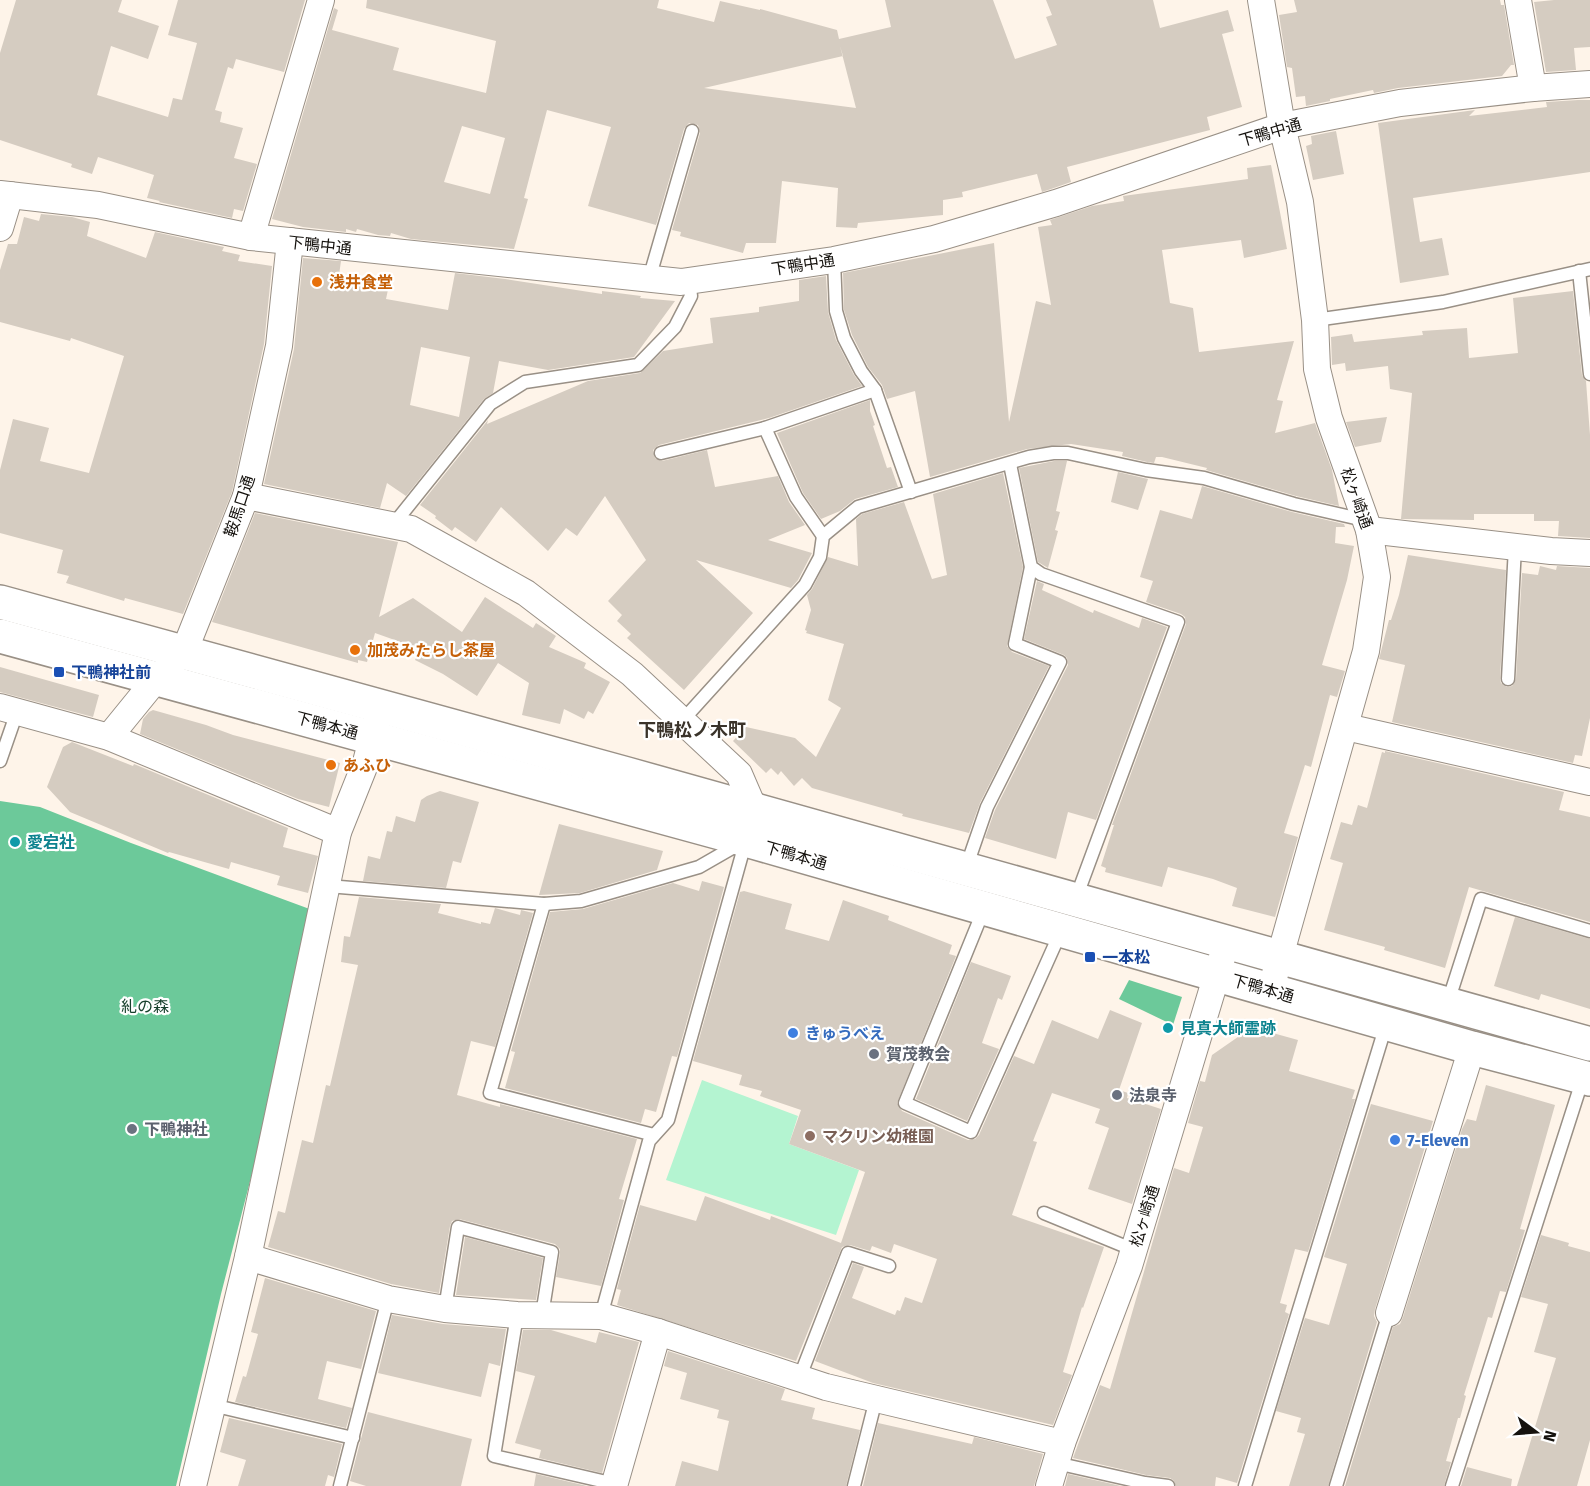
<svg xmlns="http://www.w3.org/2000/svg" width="1590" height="1486" font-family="'Fira Sans','Noto Sans JP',sans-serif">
<rect width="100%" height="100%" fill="#fef4e9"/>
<!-- green -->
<path fill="#b4f4d1" d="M702 1080 798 1116 789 1144 859 1170 836 1235 666 1180Z"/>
<!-- forest -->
<g fill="#6cc99a">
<path d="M0 801 40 807 131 843 315 911 306 964 221 1294 176 1486H0Z"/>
<path d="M1129 980 1182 997 1173 1025 1119 999Z"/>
</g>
<!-- building -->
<g fill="#d5ccc1" fill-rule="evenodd">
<path d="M16 0H122L118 12 159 26 148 59 111 46 97 95 168 117 173 98 182 100 197 43 168 35 178 0H305L284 72 236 59 233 69 228 67 215 110 222 112 220 122 243 128 234 158 257 164 243 211 234 209 232 218 159 202 160 201 147 198 154 175 98 157 92 174 71 167 72 164 0 140V53Z"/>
<path d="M367 0H659L657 8 714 22 720 1 760 10V9L837 30 839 39 891 27 885 0H993L1015 59 1057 45 1046 17 1052 15 1046 0H1153L1160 28 1228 10 1234 31 1222 34 1242 107 1207 117 1210 130 1067 167 1071 182 1051 189 1042 192 1037 174 962 192 963 197 943 200V215L858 223 857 228 836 227 838 188 782 181 776 243H746L743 253 680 236 681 232 672 230 700 133 698 125 689 123 684 129 656 225 588 206 611 127 547 110 524 198 528 199 514 249 411 239 391 233 390 236 378 235 357 229 356 232 346 229V232L303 227 272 219 334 8 338 10 332 30 399 48 393 70 486 93 496 41 366 8ZM840 46 856 108 704 88 843 56ZM462 126 505 138 490 194 444 182Z"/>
<path d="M1294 0H1500L1501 5H1504L1514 65H1511L1502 76 1398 88 1374 93 1373 90 1330 99V101L1306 106 1305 96 1296 97 1292 68 1287 67 1279 15 1297 12Z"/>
<path d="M1554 0H1590V47L1574 48 1576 70 1546 72 1534 2Z"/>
<path d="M1578 100H1590V172L1413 198 1420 242 1442 238 1449 275 1400 283 1378 123 1475 110 1469 116 1547 107 1546 102Z"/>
<path d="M1336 131 1344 174 1313 180 1306 146 1312 144 1311 136Z"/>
<path d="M1271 165 1287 249 1244 258 1241 240 1162 250 1170 303 1193 308 1199 352 1294 341 1277 400 1283 401 1275 433 1315 423 1332 470 1339 506 1296 496 1206 470 1207 468 1162 457H1156L1154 463 1147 462 1122 456 1123 452 1071 444 1027 449 930 477 915 391 887 399 882 385 868 367 852 335 844 310 843 273 994 243 1009 422 1036 301 1051 305 1038 227 1052 225 1050 220 1092 206 1124 201 1123 196 1248 179 1247 168Z"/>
<path d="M41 214 72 217 90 222 87 236 146 258 155 232 224 247 222 251 240 255 238 261 272 266 264 344 232 492 183 614 125 598 124 601 66 583 69 576 57 573 63 550 0 533V470L13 419 49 428 40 461 89 473 124 356 71 338 70 341 0 322V270L8 244H17L24 217 39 221Z"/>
<path d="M303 258 341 261 339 275 389 285 386 299 448 310 455 273 505 279 602 294V291L641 296 640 298 675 301 634 357 548 370 499 361 493 393 484 399 406 496 387 483 380 508 264 484 294 349ZM421 347 470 357 459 417 410 405Z"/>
<path d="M826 276 828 312 836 340 854 375 862 386 769 418 659 445 653 450 655 458 662 461 707 450 715 487 778 476 789 502 805 525 768 540 812 553 798 580 791 588 696 560 753 613 684 690 627 638 631 634 617 621 622 615 608 601 646 560 605 496 577 536 566 528 548 551 501 507 476 542 455 527 452 531 435 518 436 516 420 505 488 420 487 424 588 381 640 373 663 351 713 343 710 318 759 312V307L799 301V280Z"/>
<path d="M1573 291 1582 375 1586 381 1590 435V538L1558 536 1559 521H1534V514H1474V520L1401 519 1412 393 1390 389 1388 366 1346 371 1345 363 1332 365 1331 337 1352 334 1354 342 1423 335 1422 331 1467 328 1469 358 1518 353 1513 298Z"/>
<path d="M870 400V411L875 425 873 426 887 468 891 467 898 487 855 499 840 511 821 519 803 493 777 433Z"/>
<path d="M1387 417 1381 442 1355 447 1346 422Z"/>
<path d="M1054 461H1067L1056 511 1060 512 1055 530 1058 531 1048 568 1038 562 1019 468Z"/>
<path d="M1118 472 1148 479 1138 510 1111 502Z"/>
<path d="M1003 473 1023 567 1007 646 1012 652 1049 666 980 803 969 833 902 816 903 814 812 788 802 778 794 786 781 771 778 775 771 768 766 773 733 741 746 727 795 738 816 757 841 708 828 700 844 644 806 633 807 631 805 630 811 610 807 595 812 589 828 557 858 566 856 519 862 514 904 502 932 579 947 575 933 494Z"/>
<path d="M1202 486 1292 512 1344 524 1345 527H1336L1335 543 1354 546 1347 580 1322 665 1345 671 1337 697 1330 695 1311 767 1305 765 1284 833 1298 837 1275 917 1232 906 1237 888 1213 879 1168 867 1162 887 1105 872 1106 868 1101 866 1114 825H1112L1186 624 1185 617 1181 614 1146 602 1153 581 1140 577 1160 510 1192 519Z"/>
<path d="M255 513 398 542 379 617 413 598 462 632 485 597 533 628 536 623 556 636 549 647 586 663 584 668 610 682 593 714 588 711 584 719 564 709 560 724 522 715 529 683 498 663 477 696 443 674 415 660 420 649 375 633 367 662 358 660V663L212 622Z"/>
<path d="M1408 555 1506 570 1500 679 1501 683 1507 687 1512 686 1516 679 1522 573 1538 575 1540 566 1556 570 1557 566 1590 568V718L1582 756 1575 755 1573 763 1392 722 1405 665 1379 659 1389 620H1391L1399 595Z"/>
<path d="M1037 581 1044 584 1042 590 1093 613 1094 610 1139 628 1142 618 1167 627 1096 820 1068 812 1056 859 985 838 995 810 1068 665 1067 658 1064 655 1024 639Z"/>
<path d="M0 667 99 695 93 717 0 692Z"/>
<path d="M153 710 206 725 233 735 340 763 329 807 298 799 140 734 143 719 149 712Z"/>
<path d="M72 742 133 766 134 764 288 828 283 847 318 856 308 893 277 885 280 876 231 862 229 869 169 852 168 853 70 812 47 787 63 747Z"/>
<path d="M1385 751 1564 792 1559 810 1590 817V922L1469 887 1445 968 1384 950 1385 947 1324 930 1343 863 1330 859 1341 822 1352 825 1358 805 1367 808 1382 752 1385 753Z"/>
<path d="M440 791 479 802 461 863 453 861 446 888 363 881 368 856 380 859 387 831 392 832 396 816 415 822 421 800 427 796Z"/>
<path d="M559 824 663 851 657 870 580 893 539 895Z"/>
<path d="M702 881 724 887 677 1057 672 1056 656 1112 645 1109 641 1123 505 1088 515 1052 511 1051 550 912 583 909 673 883 699 891Z"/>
<path d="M744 891 792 904 785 929 829 941 843 900 889 916 888 920 952 945 949 954 956 956 897 1103 902 1111 968 1140 975 1139 979 1135 1014 1056 1034 1064 1052 1020 1098 1039 1110 1010 1142 1023 1119 1090 1128 1093 1127 1098 1161 1109 1132 1204 1088 1189 1109 1128 1095 1123 1100 1109 1052 1093 1033 1141 1037 1142 1012 1215 1104 1247 1083 1308 1082 1307 1063 1372 1072 1375 1053 1425 873 1383 815 1361 853 1263 864 1267 852 1298 895 1315 897 1310 900 1311 905 1297 922 1303 937 1259 894 1244 891 1253 872 1246 870 1251 850 1245 842 1247 796 1361 617 1305 621 1290 617 1289 640 1205 696 1221 705 1196 770 1220 771 1216 841 1243 865 1172 789 1144 801 1110 760 1096 762 1091 739 1085 742 1075 693 1061 740 892Z"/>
<path d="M359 897 441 904 438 913 481 924V922L490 924 495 908 520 915 521 910 533 913 495 1047 471 1041 457 1095 500 1107V1104L637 1139 619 1199 624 1200 601 1286 556 1277 560 1253V1249L555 1244 459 1219 452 1221 450 1226 439 1293 391 1284 268 1247 278 1211 285 1213 302 1140 313 1143 326 1085 330 1086 358 965 341 962 344 936 350 937Z"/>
<path d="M1515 917 1590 939V1009L1541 994 1539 1000 1494 986Z"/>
<path d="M971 962 1011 976 1002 1000 998 998 982 1043 999 1049 967 1121 916 1099Z"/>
<path d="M1248 1030 1261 1033 1262 1030 1298 1040 1289 1071 1355 1090 1352 1099H1355L1308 1252 1295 1249 1280 1303 1287 1305 1285 1312 1289 1314 1237 1483 1216 1477 1215 1486H1176L1173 1480 1170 1478 1146 1475 1073 1458 1100 1385 1110 1389 1174 1168 1189 1173 1203 1127 1188 1123 1200 1081 1205 1082 1212 1055Z"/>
<path d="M1486 1085 1555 1105 1520 1229 1525 1230 1506 1292 1500 1291 1492 1318 1488 1317 1464 1395 1466 1396 1460 1418H1458L1446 1461 1451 1462 1444 1486H1345L1393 1327 1400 1324 1403 1317 1462 1129 1467 1119 1476 1121Z"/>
<path d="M1371 1104 1433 1121 1375 1309 1374 1316 1377 1322 1328 1486H1289L1305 1434 1297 1432 1301 1418 1276 1411 1305 1318 1329 1325 1347 1264 1324 1257Z"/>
<path d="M1541 1235 1569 1243 1568 1246 1590 1252V1440L1577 1486H1517L1556 1358 1534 1352 1548 1304 1521 1297Z"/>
<path d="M465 1237 543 1258 536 1300 456 1295Z"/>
<path d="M265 1278 376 1311 361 1369 327 1361 318 1399 352 1408 346 1428 235 1402 243 1376 246 1377 258 1334 251 1332Z"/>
<path d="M392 1315 443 1324 506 1329 500 1366 489 1363 481 1397 378 1373Z"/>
<path d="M523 1330H551L596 1343 599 1332 639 1342 602 1473 539 1458 541 1450 515 1443 535 1376 516 1371Z"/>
<path d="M668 1351 785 1389 781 1400 815 1408 812 1419 860 1430 846 1486H675L682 1461 718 1471 729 1421 717 1418 719 1410 680 1399 687 1373 664 1366Z"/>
<path d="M368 1412 472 1439 461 1486H366L350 1481Z"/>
<path d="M229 1418 342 1444 334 1477 328 1475 325 1486H238L246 1460 220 1452Z"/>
<path d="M878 1423 972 1444 974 1437 1043 1454 1034 1486H863Z"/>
<path d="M1467 1467 1512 1479 1511 1486H1461Z"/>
<path d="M536 1474 587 1486H534Z"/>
<path d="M1068 1474 1121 1486H1065Z"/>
</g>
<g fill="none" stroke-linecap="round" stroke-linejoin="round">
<defs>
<g id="service">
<path d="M834 260 836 311 844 338 861 371 875 390 911 492"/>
<path d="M1579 271 1590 374"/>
<path d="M649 279 692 131"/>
<path d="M1315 320 1443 302 1590 269"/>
<path d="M765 428 796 497 823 536"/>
<path d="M661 453 765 428 875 390"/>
<path d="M1010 464 1031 567 1041 574 1178 622 1076 898"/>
<path d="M393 525 490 404 525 382 638 365 675 327 691 296 689 281"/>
<path d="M1508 679 1515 547"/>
<path d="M682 721 805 585 820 557 823 536 858 507 1029 457 1053 453H1068L1146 470 1204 478 1294 504 1364 520"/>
<path d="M0 761 17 712"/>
<path d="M966 868 987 807 1060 662 1015 644 1031 567"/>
<path d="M328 886 544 904 581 901 699 867 746 840 668 1120 649 1141 601 1316"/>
<path d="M544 904 490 1093 654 1135"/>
<path d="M984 909 905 1103 971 1132 1061 931"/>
<path d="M1448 1002 1481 899 1590 931"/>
<path d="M1044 1213 1134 1250"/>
<path d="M445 1309 458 1227 552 1252 542 1315"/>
<path d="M517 1315 494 1456 615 1484"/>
<path d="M799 1379 848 1253 889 1266"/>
<path d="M212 1405 353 1438"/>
<path d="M1056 1463 1145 1483 1168 1486"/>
<path d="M340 1486 388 1299"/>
<path d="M854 1486 876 1399"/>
<path d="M1245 1486 1386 1025"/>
<path d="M1336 1486 1389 1313"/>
<path d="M1452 1486 1583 1078"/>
</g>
<g id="minor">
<path d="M1261 0 1282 126 1300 202 1315 320 1317 369 1329 418 1369 530 1377 577 1366 651 1275 974"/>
<path d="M1518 0 1533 88"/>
<path d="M0 194 98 205 251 237 681 282 834 260 934 239 1056 203 1282 126 1400 103 1533 88 1590 84"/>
<path d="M0 228 10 195"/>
<path d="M251 237 321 0"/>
<path d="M246 496 411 529 526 593 632 674 739 774 754 809 751 823"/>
<path d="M1369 530 1551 551 1590 553"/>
<path d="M0 707 109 737 338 832"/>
<path d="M1346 727 1590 782"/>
<path d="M109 737 157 678 184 652 246 496 279 346 290 241"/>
<path d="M248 1257 388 1299 445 1309 517 1315 601 1316 658 1332 826 1387 1062 1443"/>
<path d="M1389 1313 1472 1048"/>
<path d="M193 1486 248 1257 338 832 366 762 377 720"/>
<path d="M614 1486 658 1332"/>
<path d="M1049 1486 1062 1443 1129 1266 1227 941"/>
</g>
<g id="primary">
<path d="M0 602 627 774 1590 1044"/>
<path d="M0 636 746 840 1472 1048 1590 1079"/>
</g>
</defs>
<!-- service casing -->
<use href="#service" stroke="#999086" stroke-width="15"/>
<!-- minor casing -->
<use href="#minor" stroke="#999086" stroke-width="28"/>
<!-- primary casing -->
<use href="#primary" stroke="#999086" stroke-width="36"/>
<!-- service -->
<use href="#service" stroke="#fff" stroke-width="12"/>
<!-- minor -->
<use href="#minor" stroke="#fff" stroke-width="26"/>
<!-- primary -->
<use href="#primary" stroke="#fff" stroke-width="33"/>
</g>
<!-- markers -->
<g fill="#e8710a" stroke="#fff" stroke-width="2">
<circle cx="317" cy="282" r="6"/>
<circle cx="355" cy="650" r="6"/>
<circle cx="331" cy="765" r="6"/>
</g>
<g fill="#1a4fb4" stroke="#fff" stroke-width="2">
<rect x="53" y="666" width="12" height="12" rx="3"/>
<rect x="1084" y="951" width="12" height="12" rx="3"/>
</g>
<g fill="#0f9aa8" stroke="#fff" stroke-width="2">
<circle cx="15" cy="842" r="6"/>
<circle cx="1168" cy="1028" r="6"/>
</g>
<g fill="#3f7fe0" stroke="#fff" stroke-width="2">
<circle cx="793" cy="1033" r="6"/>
<circle cx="1395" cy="1140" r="6"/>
</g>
<g fill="#6b7280" stroke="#fff" stroke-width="2">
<circle cx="874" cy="1054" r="6"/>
<circle cx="1117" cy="1095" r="6"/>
<circle cx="132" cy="1129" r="6"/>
</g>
<circle fill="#8d6e63" stroke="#fff" stroke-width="2" cx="810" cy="1136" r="6"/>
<g text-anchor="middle" stroke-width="4.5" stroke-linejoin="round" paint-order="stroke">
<!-- street labels -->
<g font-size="16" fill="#15120e" stroke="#fff">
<text transform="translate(1270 132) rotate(-16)" y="6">下鴨中通</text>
<text transform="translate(320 245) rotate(6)" y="6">下鴨中通</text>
<text transform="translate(803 264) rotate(-9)" y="6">下鴨中通</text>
<text transform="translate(1357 498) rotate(70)" y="6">松ヶ崎通</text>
<text transform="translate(239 506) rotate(-72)" y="6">鞍馬口通</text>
<text transform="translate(327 725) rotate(15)" y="6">下鴨本通</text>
<text transform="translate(796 855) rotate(16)" y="6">下鴨本通</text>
<text transform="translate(1263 988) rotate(16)" y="6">下鴨本通</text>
<text transform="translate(1144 1216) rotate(-73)" y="6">松ヶ崎通</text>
</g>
<!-- food labels -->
<g font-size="16" font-weight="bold" fill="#c56008" stroke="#fff" text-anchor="start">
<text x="329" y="288">浅井食堂</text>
<text x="367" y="656">加茂みたらし茶屋</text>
<text x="343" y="771">あふひ</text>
</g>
<!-- transit labels -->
<g font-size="16" font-weight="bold" fill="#164399" stroke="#fff" text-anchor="start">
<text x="71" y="678">下鴨神社前</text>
<text x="1102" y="963">一本松</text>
</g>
<!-- culture labels -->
<g font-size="16" font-weight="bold" fill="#0d838f" stroke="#fff" text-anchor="start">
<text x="27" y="848">愛宕社</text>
<text x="1180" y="1034">見真大師霊跡</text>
</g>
<!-- park labels -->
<g font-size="16" fill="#18412d" stroke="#fff">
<text x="145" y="1012">糺の森</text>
</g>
<!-- shop labels -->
<g font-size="16" font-weight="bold" fill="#366cbe" stroke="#fff" text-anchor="start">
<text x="805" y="1039">きゅうべえ</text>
<text x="1407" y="1146">7-Eleven</text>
</g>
<!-- worship labels -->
<g font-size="16" font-weight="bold" fill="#5b616d" stroke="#fff" text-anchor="start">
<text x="886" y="1060">賀茂教会</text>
<text x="1129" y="1101">法泉寺</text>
<text x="144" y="1135">下鴨神社</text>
</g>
<!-- education labels -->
<g font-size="16" font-weight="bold" fill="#785e54" stroke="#fff" text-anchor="start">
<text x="822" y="1142">マクリン幼稚園</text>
</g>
<!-- neighbourhood labels -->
<g font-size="18" font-weight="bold" fill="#3a332a" stroke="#fff">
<text x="692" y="736">下鴨松ノ木町</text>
</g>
</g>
<!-- north arrow -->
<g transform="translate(1536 1432) rotate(106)" stroke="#ffffff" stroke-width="4.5" paint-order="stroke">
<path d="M0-4.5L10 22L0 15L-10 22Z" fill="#15120e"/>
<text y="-9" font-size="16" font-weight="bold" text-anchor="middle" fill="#15120e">N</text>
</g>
</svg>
